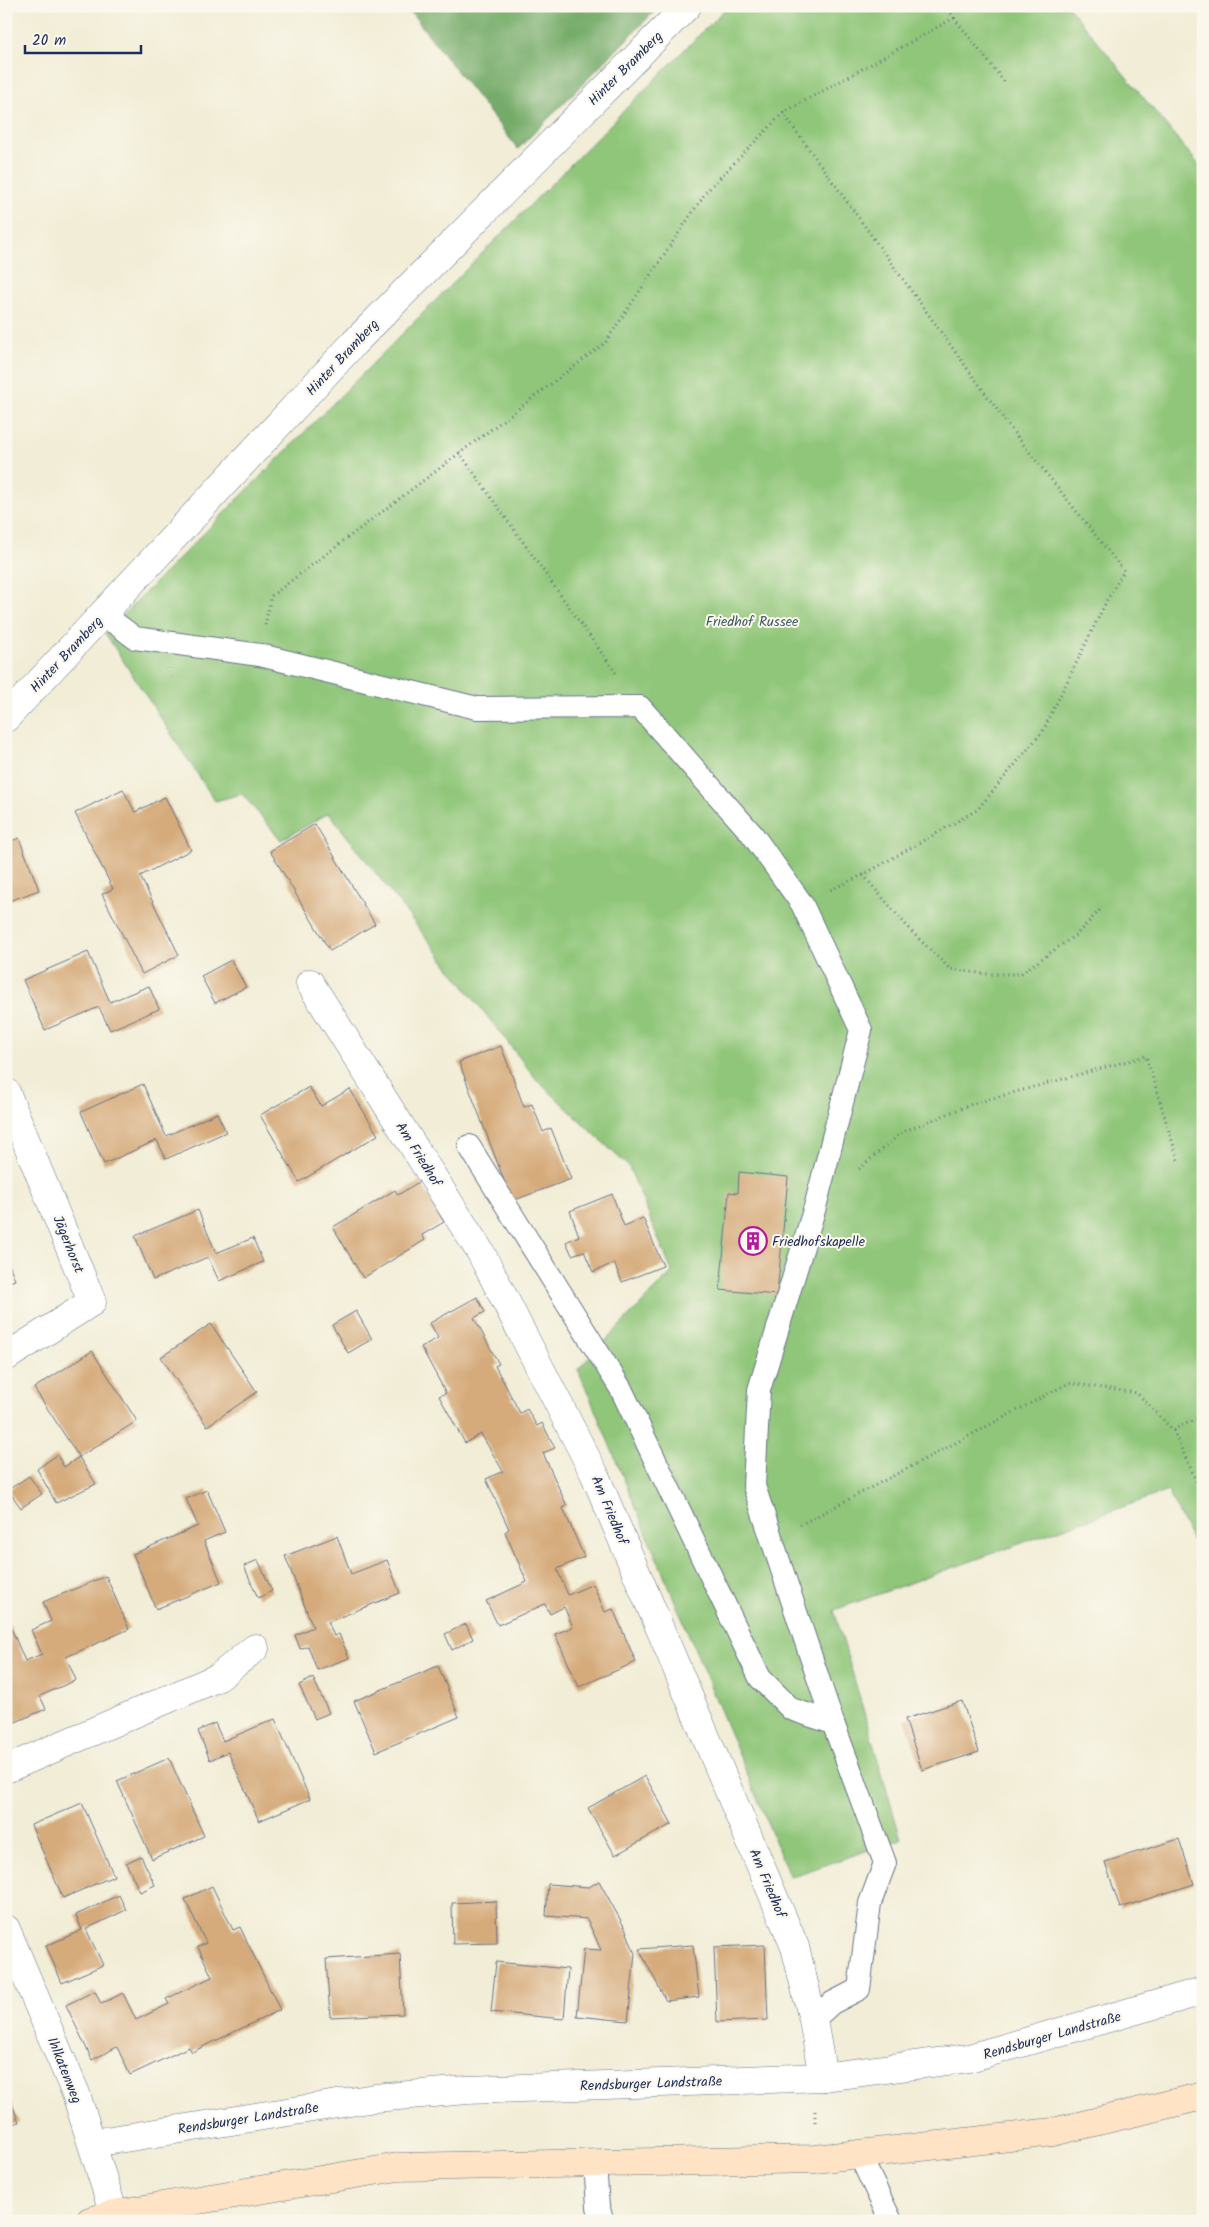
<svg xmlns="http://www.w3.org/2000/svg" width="1209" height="2227" font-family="Kalam,sans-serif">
<rect width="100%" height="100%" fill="#fbf7ec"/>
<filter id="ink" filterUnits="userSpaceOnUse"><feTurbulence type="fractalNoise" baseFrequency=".02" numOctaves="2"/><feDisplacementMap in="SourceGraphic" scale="10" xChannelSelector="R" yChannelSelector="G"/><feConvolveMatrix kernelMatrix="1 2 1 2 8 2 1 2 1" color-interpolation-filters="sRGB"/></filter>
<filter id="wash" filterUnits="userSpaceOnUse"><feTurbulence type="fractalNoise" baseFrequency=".0096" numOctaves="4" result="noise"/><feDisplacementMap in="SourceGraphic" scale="20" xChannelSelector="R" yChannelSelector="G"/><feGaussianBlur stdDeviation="1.12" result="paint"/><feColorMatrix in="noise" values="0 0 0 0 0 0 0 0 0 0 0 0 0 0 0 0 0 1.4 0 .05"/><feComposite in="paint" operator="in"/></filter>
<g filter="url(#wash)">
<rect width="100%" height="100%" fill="#f1edd6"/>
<!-- green -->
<path fill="#90c679" stroke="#567a6c" d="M728 6H1068L1203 170V1564L1168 1491 834 1610 901 1839 790 1877 578 1369 672 1272 629 1167 537 1080 329 813 281 840 242 794 215 801 105 633Z"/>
<!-- forest -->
<path fill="#74ab69" stroke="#486d64" d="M406 6H660L518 149Z"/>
<g id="blocks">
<!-- building -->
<g fill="#d5ab7b">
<path d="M123 789 135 812 165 797 191 850 140 876 179 955 142 974 102 894 113 889 75 813Z"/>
<path d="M315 824 375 924 330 951 270 851Z"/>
<path d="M19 838 39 890 6 902V843Z"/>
<path d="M88 952 110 1002 149 986 159 1009 110 1030 99 1007 45 1030 23 980Z"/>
<path d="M231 960 246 987 215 1003 201 976Z"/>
<path d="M501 1046 524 1107 532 1104 543 1132 551 1128 571 1179 512 1201 459 1062Z"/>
<path d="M143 1084 166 1136 217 1113 226 1132 166 1159 157 1140 104 1164 81 1112Z"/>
<path d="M309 1087 321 1106 350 1089 378 1135 299 1182 260 1115Z"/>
<path d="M739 1172 788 1177 777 1295 720 1290 729 1192 738 1193Z"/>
<path d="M420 1181 444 1222 422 1235 425 1240 363 1278 333 1227 395 1190 398 1195Z"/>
<path d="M612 1194 624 1226 643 1218 663 1266 622 1282 614 1263 593 1272 584 1251 572 1255 566 1242 579 1236 570 1211Z"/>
<path d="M198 1210 216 1253 253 1238 263 1262 219 1281 208 1257 153 1280 135 1236Z"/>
<path d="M6 1256 15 1280 6 1283Z"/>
<path d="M477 1297 485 1312 474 1318 499 1364 495 1366 520 1413 527 1409 537 1426 542 1423 555 1448 543 1453 567 1506 563 1508 584 1557 557 1569 568 1595 593 1584 605 1612 613 1609 636 1662 579 1687 555 1634 573 1627 564 1607 550 1614 545 1604 498 1625 486 1601 527 1582 505 1532 509 1529 486 1479 503 1471 481 1434 465 1443 439 1396 446 1393 421 1347 438 1338 430 1323Z"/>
<path d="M356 1311 372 1339 348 1353 332 1325Z"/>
<path d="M211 1324 257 1392 207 1426 161 1357Z"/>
<path d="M92 1351 137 1421 79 1457 34 1388Z"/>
<path d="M57 1455 64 1467 79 1457 96 1484 56 1503 37 1469Z"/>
<path d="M29 1476 42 1494 21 1508 8 1490Z"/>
<path d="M207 1490 225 1532 204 1541 221 1582 156 1609 133 1554 198 1526 186 1499Z"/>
<path d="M337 1536 351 1574 387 1560 400 1593 328 1622 334 1636 339 1634 349 1658 317 1670 308 1646 300 1649 295 1635 313 1627 285 1556Z"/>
<path d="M258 1560 272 1591 258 1598 244 1566Z"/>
<path d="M106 1576 129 1629 66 1657 76 1680 40 1696 46 1709 6 1726V1616L25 1661 42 1654 31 1630 51 1621 43 1602Z"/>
<path d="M466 1624 473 1639 452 1650 445 1634Z"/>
<path d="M438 1666 459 1717 376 1752 354 1701Z"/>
<path d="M313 1678 329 1713 315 1719 299 1685Z"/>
<path d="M962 1701 979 1752 922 1770 905 1719Z"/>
<path d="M275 1719 310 1799 259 1821 228 1752 210 1760 198 1731 215 1723 223 1741Z"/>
<path d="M169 1758 204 1836 152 1859 117 1781Z"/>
<path d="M645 1776 672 1824 615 1855 588 1808Z"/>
<path d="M82 1803 114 1876 63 1898 31 1825Z"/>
<path d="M1179 1839 1194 1884 1120 1908 1105 1862Z"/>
<path d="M141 1856 155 1885 140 1892 126 1863Z"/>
<path d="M599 1881 626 1930 635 1954 628 2021 577 2016 584 1949 601 1950 587 1919 546 1916 548 1884 589 1887Z"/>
<path d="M212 1886 233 1930 240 1927 280 2010 192 2052 189 2047 130 2075 117 2047 92 2060 66 2005 95 1991 101 2004 123 1993 136 2020 169 2004 166 1999 212 1977 198 1947 206 1943 185 1899Z"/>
<path d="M119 1895 126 1910 86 1929 103 1965 62 1983 46 1946 82 1930 76 1915Z"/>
<path d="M496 1901 497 1943 453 1944 452 1903Z"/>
<path d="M693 1945 699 1997 666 2001 639 1949Z"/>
<path d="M765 1945 768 2020 717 2022 714 1947Z"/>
<path d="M400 1954 403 2014 330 2017 326 1959Z"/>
<path d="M496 1962 568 1969 564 2019 491 2012Z"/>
<path d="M6 2090 19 2122 6 2127Z"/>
</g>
</g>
</g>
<g filter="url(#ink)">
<use href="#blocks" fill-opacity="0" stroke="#667288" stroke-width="1"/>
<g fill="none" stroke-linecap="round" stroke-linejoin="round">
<defs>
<g id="lane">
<path d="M100 617 115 623 135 638 260 655 477 708 640 707 752 834 802 904 861 1030 815 1207 759 1390 754 1486 833 1723"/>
<path d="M469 1146 621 1389 760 1678 791 1709 833 1723 885 1863 870 1903 859 1989 832 2003 813 2020"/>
<path d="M860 2156 891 2221"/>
<path d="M595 2163 598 2207 603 2221"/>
</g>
<g id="street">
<path d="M6 718 354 343 687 6"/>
<path d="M310 983 481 1253 594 1473 795 1947 813 2020 823 2077"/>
<path d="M6 1092 92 1302 6 1357"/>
<path d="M6 1769 219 1677 255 1648"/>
<path d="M6 1929 76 2094 114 2214"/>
<path d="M93 2143 375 2098 467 2090 823 2077 969 2058 1203 1991"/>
</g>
<path id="secondary" d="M90 2221 114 2214 398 2167 815 2159 1053 2132 1203 2096"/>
</defs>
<!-- lane casing -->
<use href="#lane" stroke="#667288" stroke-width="24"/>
<!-- street casing -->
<use href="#street" stroke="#667288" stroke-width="29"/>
<!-- secondary casing -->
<use href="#secondary" stroke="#667288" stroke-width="29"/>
<!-- path -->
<g stroke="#667288" stroke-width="3" stroke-dasharray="1 4" stroke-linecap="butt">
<path d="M954 18 1006 84"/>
<path d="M783 113 954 18 946 6"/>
<path d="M459 452 618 676"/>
<path d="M265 625 271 596 605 343 706 192 783 113 1011 429 1124 571 1107 600 1043 731 977 810 863 875 830 890"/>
<path d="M863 875 913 933 950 969 985 974H1020L1077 934 1101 909"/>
<path d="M859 1169 902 1132 972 1104 1146 1056 1178 1160"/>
<path d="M1173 1430 1203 1416"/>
<path d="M800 1525 1069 1383 1137 1393 1173 1430 1203 1496"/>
<path d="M815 2111V2124"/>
</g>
<!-- lane -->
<use href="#lane" stroke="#fff" stroke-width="22"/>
<!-- street -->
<use href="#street" stroke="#fff" stroke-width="28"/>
<!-- secondary -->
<use href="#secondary" stroke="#fee4c5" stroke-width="28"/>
</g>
</g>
<!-- icons -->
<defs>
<symbol id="building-ring" viewBox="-11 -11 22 22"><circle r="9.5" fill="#fbf7ec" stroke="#b5179e" stroke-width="1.5"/><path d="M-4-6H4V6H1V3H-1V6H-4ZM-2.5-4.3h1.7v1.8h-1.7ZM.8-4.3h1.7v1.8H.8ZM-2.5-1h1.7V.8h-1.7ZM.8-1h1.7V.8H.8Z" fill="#b5179e"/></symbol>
</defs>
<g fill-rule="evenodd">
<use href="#building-ring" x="737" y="1225" width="32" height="32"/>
</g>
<g text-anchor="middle" stroke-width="4" stroke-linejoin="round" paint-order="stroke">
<!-- street labels -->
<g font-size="14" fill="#1b2f5e" stroke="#fbf7ec">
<text transform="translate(625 68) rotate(-45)" y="5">Hinter Bramberg</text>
<text transform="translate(342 357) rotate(-47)" y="5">Hinter Bramberg</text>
<text transform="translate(66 654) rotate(-47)" y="5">Hinter Bramberg</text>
<text transform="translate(419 1154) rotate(58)" y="5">Am Friedhof</text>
<text transform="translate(69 1244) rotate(68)" y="5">Jägerhorst</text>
<text transform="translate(610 1510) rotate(67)" y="5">Am Friedhof</text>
<text transform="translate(768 1883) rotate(67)" y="5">Am Friedhof</text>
<text transform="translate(1052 2035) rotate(-16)" y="5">Rendsburger Landstraße</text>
<text transform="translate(65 2070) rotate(68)" y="5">Ihlkatenweg</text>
<text transform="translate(651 2083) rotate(-2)" y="5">Rendsburger Landstraße</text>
<text transform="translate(248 2118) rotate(-9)" y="5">Rendsburger Landstraße</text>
</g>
<!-- park labels -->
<g font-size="14" fill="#3e5c66" stroke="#fbf7ec">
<text x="752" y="626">Friedhof Russee</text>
</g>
<!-- poi labels -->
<g font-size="14" fill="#1b2f5e" stroke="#fbf7ec" text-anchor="start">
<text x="772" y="1246">Friedhofskapelle</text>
</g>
</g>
<!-- margin -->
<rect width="1209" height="2227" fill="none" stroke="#fbf7ec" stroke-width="25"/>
<!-- scale -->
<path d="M25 45v8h116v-8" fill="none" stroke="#1b2f5e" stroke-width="2.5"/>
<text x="32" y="45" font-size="15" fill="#1b2f5e" stroke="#fbf7ec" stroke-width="4" paint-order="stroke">20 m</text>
</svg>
